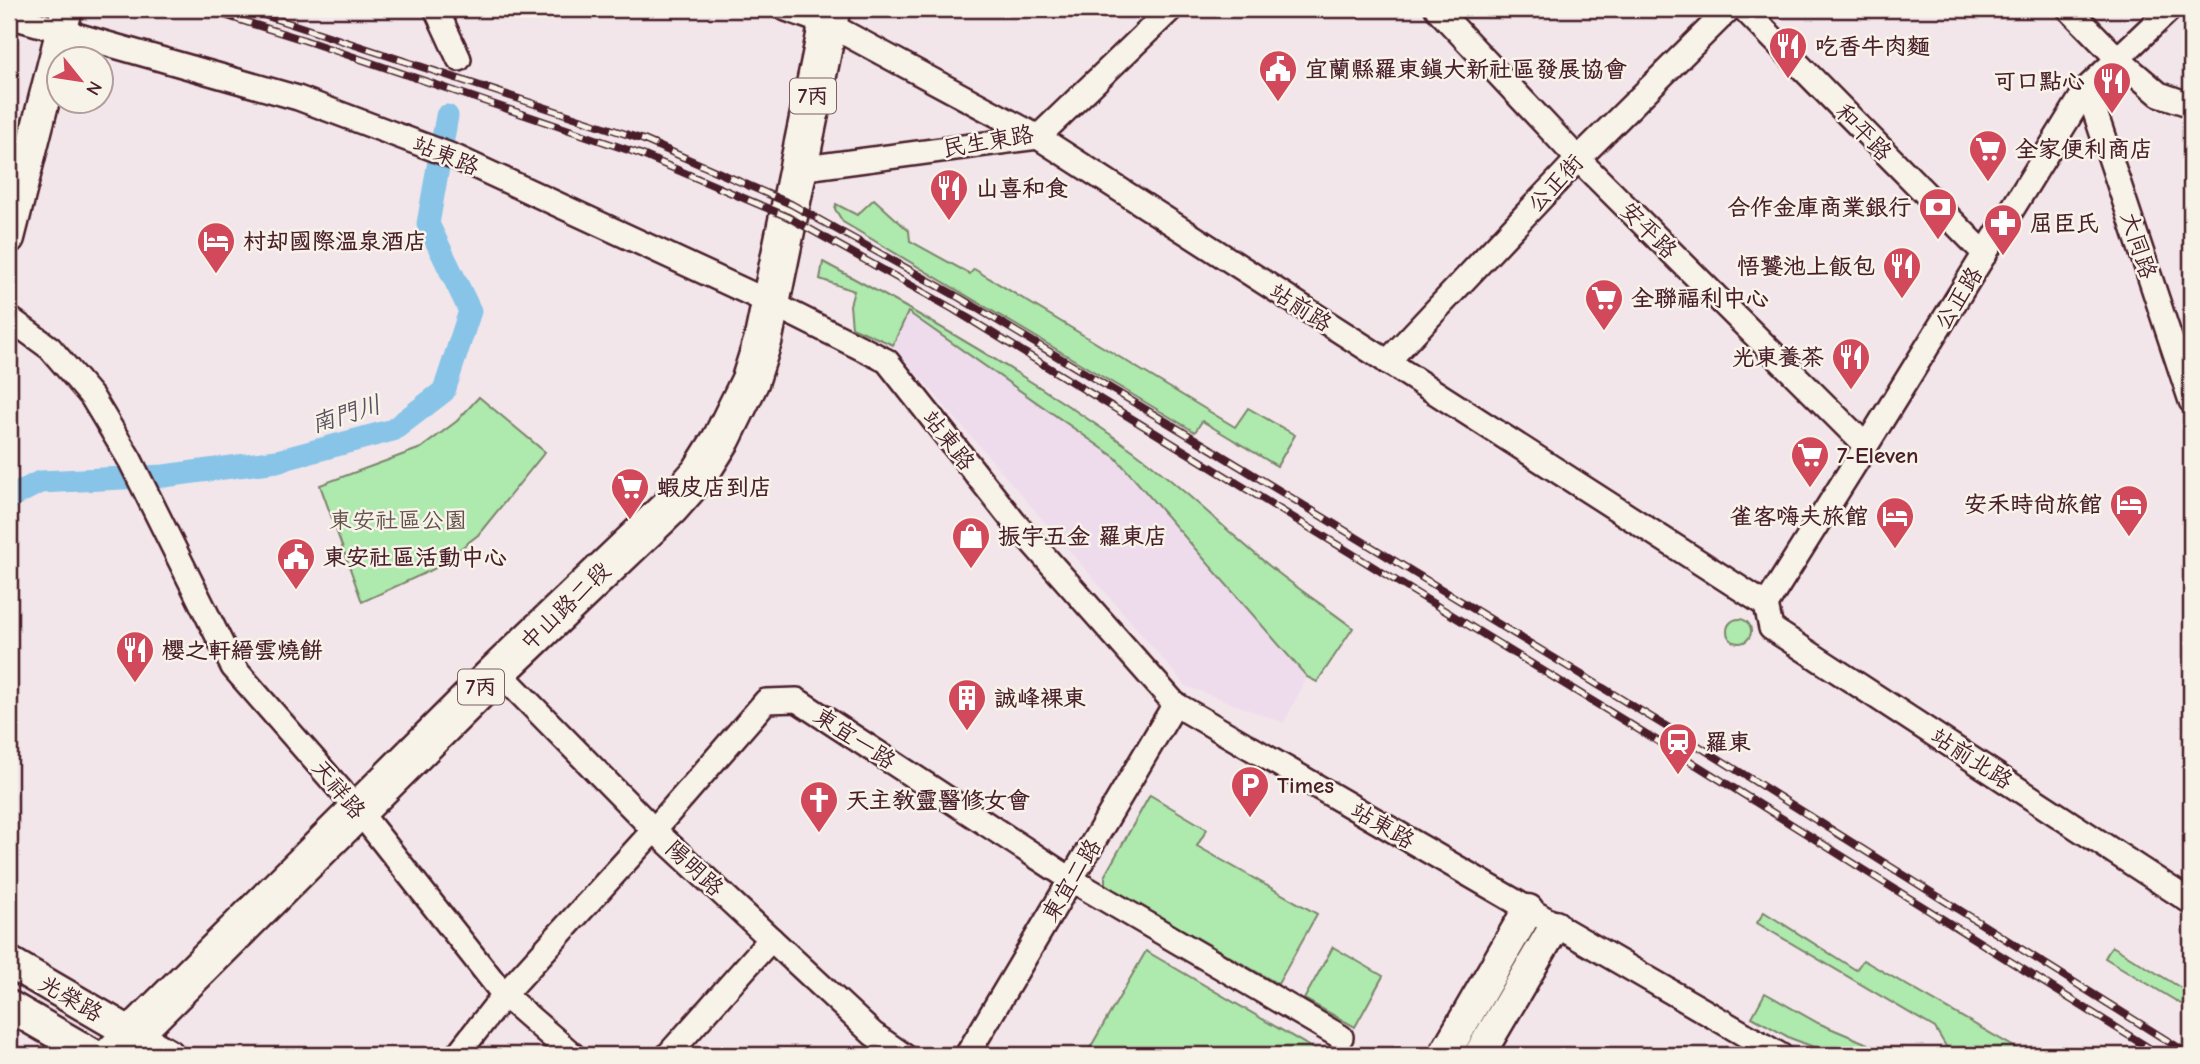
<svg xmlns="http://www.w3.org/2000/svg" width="2200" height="1064" font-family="'Comic Neue','LXGW WenKai TC',sans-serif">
<rect width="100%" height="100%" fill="#f2e6eb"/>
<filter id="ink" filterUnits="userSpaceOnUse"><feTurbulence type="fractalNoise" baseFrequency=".0143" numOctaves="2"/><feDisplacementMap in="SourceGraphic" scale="14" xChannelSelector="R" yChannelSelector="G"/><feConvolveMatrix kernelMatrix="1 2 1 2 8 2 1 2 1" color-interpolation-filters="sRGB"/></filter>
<g filter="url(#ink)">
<!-- built -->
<path fill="#eedced" d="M908 312 1116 458 1307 677 1284 723 1186 686 893 346Z"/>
<!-- green -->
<g fill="#aee9ad" stroke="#7c846c" stroke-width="2">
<path d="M874 199 909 231 910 241 970 274 974 269 1235 427 1248 408 1295 435 1277 466 1202 421 1195 432 843 222 835 209 836 204 857 215Z"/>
<path d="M823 262C929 318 1033 379 1131 449 1181 485 1224 529 1272 568 1298 589 1327 608 1353 628L1317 682 1307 677 1116 458 908 312 893 345 852 327 850 305 854 291 820 279Z"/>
<path d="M479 397 545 452 478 535 434 569 362 602 320 485 421 448 457 421Z"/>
<circle cx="1739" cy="631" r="12"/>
<path d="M1150 795 1207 829 1197 846 1317 914 1278 984 1105 885V875Z"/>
<path d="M1764 912 1856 970 1863 960 2028 1055H1964L1947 1048 1935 1028 1757 923Z"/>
<path d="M2112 946 2191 994V1010L2105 958Z"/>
<path d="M1333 947 1383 976 1355 1027 1304 999Z"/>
<path d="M1146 951 1324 1055H1086Z"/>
<path d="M1765 993 1818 1023 1894 1055H1835L1790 1038 1752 1017Z"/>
</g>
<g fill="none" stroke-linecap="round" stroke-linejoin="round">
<!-- canal -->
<path stroke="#87c4e7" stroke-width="23" d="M9 498 40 482 164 476 277 461 393 430 444 391 470 311 428 224 447 116"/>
<defs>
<g id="minor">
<path d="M436 9 459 59"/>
<path d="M786 9 828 24 1038 137 1766 605"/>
<path d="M1437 9 1578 159 1866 446"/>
<path d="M1744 9 1985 254"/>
<path d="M2069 9 2118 59 2159 94 2191 105"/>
<path d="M9 16 298 98 455 157 771 303 887 361 1014 522 1175 704 1780 1055"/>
<path d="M2087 88 2191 401"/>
<path d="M798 169 1038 137 1171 9"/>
<path d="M9 318 50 348 92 397 130 460 233 667 358 810 504 995 573 1055"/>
<path d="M1387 362 1578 159 1729 9"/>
<path d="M1766 605 1866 446 2087 88 2170 9"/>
<path d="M1766 605 1771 628 2191 902"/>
<path d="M498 671 654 830 873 1034 903 1055"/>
<path d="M457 1055 504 995 654 830 766 701 797 700 1072 880 1341 1037"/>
<path d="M668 1055 771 939"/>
<path d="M967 1055 1175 704"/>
</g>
<g id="tertiary">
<path d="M9 238 67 9"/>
<path d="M9 962 169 1055"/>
<path d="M9 1006 94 1055"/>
<path d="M1444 1055 1528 910"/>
<path d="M1479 1055 1555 926"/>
</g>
<path id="primary" d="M112 1055 498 671 671 506 700 473 722 438 750 381 763 340 831 9"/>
</defs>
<!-- minor casing -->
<use href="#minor" stroke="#4a1f2b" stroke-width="28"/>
<!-- tertiary casing -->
<use href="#tertiary" stroke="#4a1f2b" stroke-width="35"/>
<!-- primary casing -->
<use href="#primary" stroke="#4a1f2b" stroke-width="42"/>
<!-- minor -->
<use href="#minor" stroke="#f7f3e8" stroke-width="23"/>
<!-- tertiary -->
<use href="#tertiary" stroke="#f7f3e8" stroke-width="30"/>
<!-- primary -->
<use href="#primary" stroke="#f7f3e8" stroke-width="37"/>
<defs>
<g id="rail">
<path d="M205 9 304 40 640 154 788 217 953 309 1690 761 2160 1055"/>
<path d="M246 9 644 140 791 204 960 298 1180 430 1700 747 2190 1055"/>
</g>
</defs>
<!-- rail casing -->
<use href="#rail" stroke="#4a1f2b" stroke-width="8"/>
<!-- rail -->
<use href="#rail" stroke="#f7f3e8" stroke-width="5" stroke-dasharray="16" stroke-linecap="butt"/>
</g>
</g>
<!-- icons -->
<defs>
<symbol id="restaurant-pin" viewBox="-11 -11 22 30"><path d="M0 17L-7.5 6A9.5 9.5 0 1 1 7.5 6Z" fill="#d1495b" stroke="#f7f3e8"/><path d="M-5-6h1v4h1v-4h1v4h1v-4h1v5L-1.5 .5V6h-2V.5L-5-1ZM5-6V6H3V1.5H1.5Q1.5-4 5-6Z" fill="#fff"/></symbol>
<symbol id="civic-pin" viewBox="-11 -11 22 30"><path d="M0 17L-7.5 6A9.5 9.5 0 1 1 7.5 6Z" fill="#d1495b" stroke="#f7f3e8"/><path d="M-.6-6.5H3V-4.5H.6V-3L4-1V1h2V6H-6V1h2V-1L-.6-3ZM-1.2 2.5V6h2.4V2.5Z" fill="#fff"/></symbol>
<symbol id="supermarket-pin" viewBox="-11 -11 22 30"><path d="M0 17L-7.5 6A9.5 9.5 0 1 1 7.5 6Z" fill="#d1495b" stroke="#f7f3e8"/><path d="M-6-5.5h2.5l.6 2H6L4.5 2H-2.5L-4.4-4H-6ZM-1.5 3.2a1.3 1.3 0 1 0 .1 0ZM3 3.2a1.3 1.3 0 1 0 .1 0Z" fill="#fff"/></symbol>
<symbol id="bank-pin" viewBox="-11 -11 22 30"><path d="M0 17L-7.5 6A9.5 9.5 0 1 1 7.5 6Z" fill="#d1495b" stroke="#f7f3e8"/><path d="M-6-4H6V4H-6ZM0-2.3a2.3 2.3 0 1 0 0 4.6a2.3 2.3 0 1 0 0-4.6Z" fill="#fff"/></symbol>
<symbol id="pharmacy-pin" viewBox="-11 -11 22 30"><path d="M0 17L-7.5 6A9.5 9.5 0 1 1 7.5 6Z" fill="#d1495b" stroke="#f7f3e8"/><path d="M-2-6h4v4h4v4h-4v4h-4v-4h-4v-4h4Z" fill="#fff"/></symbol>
<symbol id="hotel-pin" viewBox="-11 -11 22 30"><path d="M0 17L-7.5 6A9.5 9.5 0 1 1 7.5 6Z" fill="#d1495b" stroke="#f7f3e8"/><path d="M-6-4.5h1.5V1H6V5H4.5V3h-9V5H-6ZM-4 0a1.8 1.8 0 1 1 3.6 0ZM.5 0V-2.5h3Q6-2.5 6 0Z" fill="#fff"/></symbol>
<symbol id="shop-pin" viewBox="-11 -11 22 30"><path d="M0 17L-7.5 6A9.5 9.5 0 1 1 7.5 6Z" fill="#d1495b" stroke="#f7f3e8"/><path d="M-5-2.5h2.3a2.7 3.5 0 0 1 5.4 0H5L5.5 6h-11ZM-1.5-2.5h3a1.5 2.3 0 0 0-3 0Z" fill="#fff"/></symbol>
<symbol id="building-pin" viewBox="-11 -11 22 30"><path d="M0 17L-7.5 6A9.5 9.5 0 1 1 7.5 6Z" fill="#d1495b" stroke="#f7f3e8"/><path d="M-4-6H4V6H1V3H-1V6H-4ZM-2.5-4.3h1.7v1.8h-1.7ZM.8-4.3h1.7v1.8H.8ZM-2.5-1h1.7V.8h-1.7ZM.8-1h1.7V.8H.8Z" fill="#fff"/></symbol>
<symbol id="station-pin" viewBox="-11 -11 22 30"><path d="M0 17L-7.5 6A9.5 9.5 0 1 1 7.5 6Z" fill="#d1495b" stroke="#f7f3e8"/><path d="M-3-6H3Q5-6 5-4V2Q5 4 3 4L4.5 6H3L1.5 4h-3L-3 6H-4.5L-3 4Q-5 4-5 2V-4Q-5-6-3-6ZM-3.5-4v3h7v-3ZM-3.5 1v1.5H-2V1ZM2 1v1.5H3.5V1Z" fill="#fff"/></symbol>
<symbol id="parking-pin" viewBox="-11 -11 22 30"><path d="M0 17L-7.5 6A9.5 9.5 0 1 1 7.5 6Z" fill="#d1495b" stroke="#f7f3e8"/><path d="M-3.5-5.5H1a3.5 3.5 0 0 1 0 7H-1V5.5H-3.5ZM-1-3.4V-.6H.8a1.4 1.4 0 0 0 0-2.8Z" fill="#fff"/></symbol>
<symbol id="church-pin" viewBox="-11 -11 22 30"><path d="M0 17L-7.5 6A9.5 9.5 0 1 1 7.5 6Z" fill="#d1495b" stroke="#f7f3e8"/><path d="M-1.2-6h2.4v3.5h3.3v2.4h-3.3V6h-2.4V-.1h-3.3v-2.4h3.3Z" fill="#fff"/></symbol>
</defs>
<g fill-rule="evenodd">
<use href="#restaurant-pin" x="1766" y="24" width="44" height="60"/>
<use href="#civic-pin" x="1256" y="47" width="44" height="60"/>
<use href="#restaurant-pin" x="2090" y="59" width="44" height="60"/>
<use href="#supermarket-pin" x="1966" y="127" width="44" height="60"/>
<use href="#restaurant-pin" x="927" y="166" width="44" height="60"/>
<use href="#bank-pin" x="1916" y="185" width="44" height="60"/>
<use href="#pharmacy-pin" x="1981" y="201" width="44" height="60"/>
<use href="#hotel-pin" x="194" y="219" width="44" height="60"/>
<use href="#restaurant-pin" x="1880" y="244" width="44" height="60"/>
<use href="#supermarket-pin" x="1582" y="276" width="44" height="60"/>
<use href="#restaurant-pin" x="1829" y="335" width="44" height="60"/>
<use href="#supermarket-pin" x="1788" y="433" width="44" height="60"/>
<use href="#supermarket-pin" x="608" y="465" width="44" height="60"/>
<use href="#hotel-pin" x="2107" y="482" width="44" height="60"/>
<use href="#hotel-pin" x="1873" y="494" width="44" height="60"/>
<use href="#shop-pin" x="949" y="514" width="44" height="60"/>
<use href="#civic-pin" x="274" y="535" width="44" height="60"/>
<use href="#restaurant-pin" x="113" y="628" width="44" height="60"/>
<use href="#building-pin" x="945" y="676" width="44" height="60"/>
<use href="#station-pin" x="1656" y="720" width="44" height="60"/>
<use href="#parking-pin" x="1228" y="763" width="44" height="60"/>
<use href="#church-pin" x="797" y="778" width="44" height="60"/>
</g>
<g text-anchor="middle" stroke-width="5" stroke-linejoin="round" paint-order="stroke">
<!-- shield labels -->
<g fill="#f7f3e8" stroke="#7e5f64" stroke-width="2">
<rect x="790" y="78.5" width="46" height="35" rx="5"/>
<rect x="458" y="669.5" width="46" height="35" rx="5"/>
</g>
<g font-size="21" font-weight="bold" fill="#4a1f2b">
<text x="813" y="103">7丙</text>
<text x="481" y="694">7丙</text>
</g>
<!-- poi labels -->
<g font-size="23" font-weight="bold" fill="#4a1f2b" stroke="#f7f3e8" text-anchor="start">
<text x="1815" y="54">吃香牛肉麵</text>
<text x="1305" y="77">宜蘭縣羅東鎮大新社區發展協會</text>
<text x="2085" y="89" text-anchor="end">可口點心</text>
<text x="2015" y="157">全家便利商店</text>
<text x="976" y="196">山喜和食</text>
<text x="1911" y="215" text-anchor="end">合作金庫商業銀行</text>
<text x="2030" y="231">屈臣氏</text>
<text x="243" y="249">村却國際溫泉酒店</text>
<text x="1875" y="274" text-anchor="end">悟饕池上飯包</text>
<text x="1631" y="306">全聯福利中心</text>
<text x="1824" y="365" text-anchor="end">光東養茶</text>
<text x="1837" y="463">7-Eleven</text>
<text x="657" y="495">蝦皮店到店</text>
<text x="2102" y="512" text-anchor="end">安禾時尚旅館</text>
<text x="1868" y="524" text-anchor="end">雀客嗨夫旅館</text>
<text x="998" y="544">振宇五金 羅東店</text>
<text x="323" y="565">東安社區活動中心</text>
<text x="162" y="658">櫻之軒縉雲燒餅</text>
<text x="994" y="706">誠峰裸東</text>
<text x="1705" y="750">羅東</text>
<text x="1277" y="793">Times</text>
<text x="846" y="808">天主教靈醫修女會</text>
</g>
<!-- street labels -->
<g font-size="23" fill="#4a1f2b" stroke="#f7f3e8">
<text transform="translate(1864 132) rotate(46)" y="8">和平路</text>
<text transform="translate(988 141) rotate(-10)" y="8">民生東路</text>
<text transform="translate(446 155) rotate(22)" y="8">站東路</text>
<text transform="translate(1555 183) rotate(-47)" y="8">公正街</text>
<text transform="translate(1649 230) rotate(45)" y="8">安平路</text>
<text transform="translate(2139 245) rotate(72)" y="8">大同路</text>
<text transform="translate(1958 298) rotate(-58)" y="8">公正路</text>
<text transform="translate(1301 307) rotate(33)" y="8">站前路</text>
<text transform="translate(949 440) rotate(52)" y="8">站東路</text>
<text transform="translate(565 606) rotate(-44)" y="8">中山路二段</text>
<text transform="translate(855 738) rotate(33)" y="8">東宜一路</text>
<text transform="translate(1972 758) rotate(33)" y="8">站前北路</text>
<text transform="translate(339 789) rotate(50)" y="8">天祥路</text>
<text transform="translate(1383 825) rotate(30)" y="8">站東路</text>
<text transform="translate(695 868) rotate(43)" y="8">陽明路</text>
<text transform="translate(1071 880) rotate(-59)" y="8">東宜二路</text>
<text transform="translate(71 998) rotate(30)" y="8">光榮路</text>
</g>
<!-- park labels -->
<g font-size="23" fill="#63524c" stroke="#f7f3e8">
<text x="398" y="528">東安社區公園</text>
</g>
<!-- water labels -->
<g font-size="24" font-style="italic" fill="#5c5163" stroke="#f7f3e8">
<text transform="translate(346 414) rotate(-17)" y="8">南門川</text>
</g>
</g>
<!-- margin -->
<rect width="2200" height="1064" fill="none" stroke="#f7f3e8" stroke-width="35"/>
<rect x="18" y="18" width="2165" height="1029" fill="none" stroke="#4a1f2b" stroke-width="2.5" filter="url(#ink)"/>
<!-- north arrow -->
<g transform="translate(80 80) rotate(120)"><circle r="33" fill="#f7f3e8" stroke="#b29e9c" stroke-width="2"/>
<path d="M0-5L12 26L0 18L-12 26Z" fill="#d1495b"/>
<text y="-10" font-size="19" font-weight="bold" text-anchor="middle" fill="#4a1f2b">N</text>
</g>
</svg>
